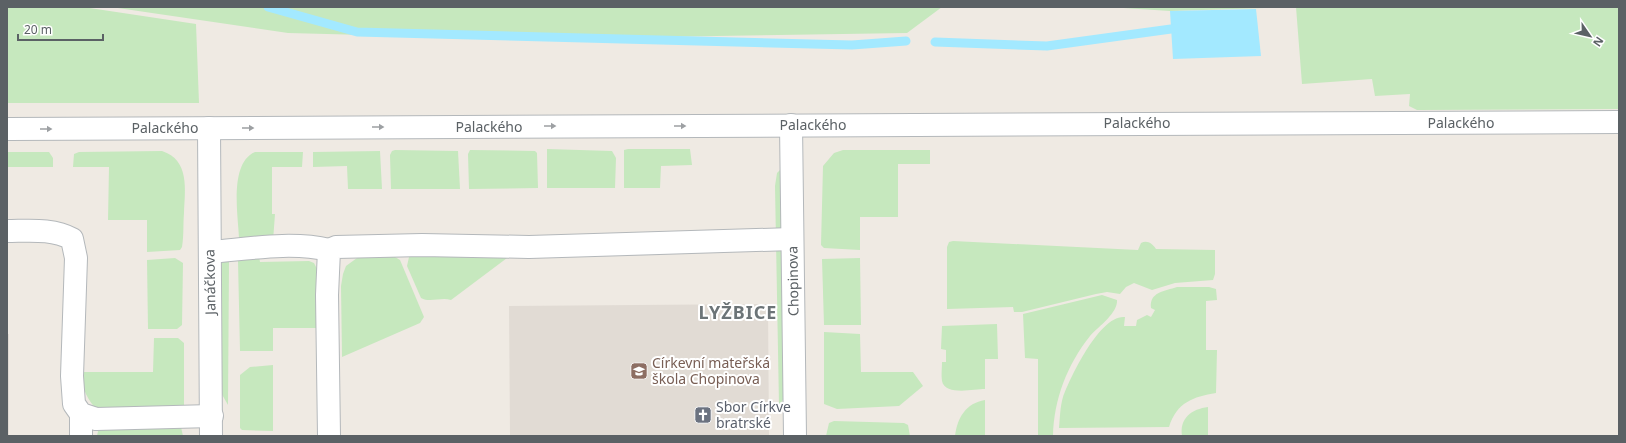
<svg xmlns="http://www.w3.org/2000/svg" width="1626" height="443" font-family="'Noto Sans',sans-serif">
<rect width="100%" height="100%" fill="#efeae3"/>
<!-- education -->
<g fill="#e1dbd4">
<path d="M768 304 769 436H510L509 306Z"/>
<rect x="7" y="334" width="2" height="102"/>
</g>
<!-- green -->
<g fill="#c6e8be">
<path d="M7 7H83L196 24 199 103H7Z"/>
<path d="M111 7H942L907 33 523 39 288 33Z"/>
<path d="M1108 7H1619V109L1417 110 1409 106 1410 94 1375 96 1372 79 1302 84 1296 7 1170 11Z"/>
<path d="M547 149 612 151 616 158 615 188H547Z"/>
<path d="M628 149H690L692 165 661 166 660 188H624V150Z"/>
<path d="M395 150 458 151 460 189H391L390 155 392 151Z"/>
<path d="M470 150 535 151 537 153 538 188 469 189 468 154Z"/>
<path d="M843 150H930V164H898V217H860V250L824 248 821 245 823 166 834 153Z"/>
<path d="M162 151C190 160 185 190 184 213 183 224 184 236 182 247L180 250 147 252V220H108L109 167H73L74 154 79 152Z"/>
<path d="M380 151 382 189H348L347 166 313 167V152Z"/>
<path d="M7 152H49L53 158V167H7Z"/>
<path d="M255 152H303L302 167H272V214H275L273 241 239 238C238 215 229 163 255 152Z"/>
<path d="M781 169 787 395 779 405 775 186 777 173Z"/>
<path d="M953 241 1138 250 1141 243C1147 240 1152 243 1156 249L1215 250V274L1213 280 1175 283 1152 290 1134 283 1126 287 1120 294 1107 292 1096 294 1022 312H1014L1013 307 947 309V247L949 242Z"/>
<path d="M259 256 260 262 309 261 314 263 318 271 320 328H273V351H240L238 261 239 259Z"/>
<path d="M413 256 507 258 451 300C441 297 430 303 421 298L407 266 409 257Z"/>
<path d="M395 257 400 260 424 317 420 323 342 357 341 286 343 274 346 266 357 258Z"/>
<path d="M175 258 183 263 182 325 177 329H148L147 260Z"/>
<path d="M860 258 861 325H824L822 259Z"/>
<path d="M229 261 228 405 220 391 218 262Z"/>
<path d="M1177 287H1209L1216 289 1217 300 1206 301V350H1217L1216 393C1193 397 1177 402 1169 427L1059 428C1060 418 1060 407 1063 397 1070 378 1100 314 1125 317L1124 326H1136L1137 320 1147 315 1151 317 1155 310 1151 308C1149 292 1165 291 1177 287Z"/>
<path d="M1102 295 1117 300C1118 313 1099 326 1090 336 1067 365 1054 399 1053 436H1038V359L1025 358 1023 314Z"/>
<path d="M997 324 998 359H985V389C974 389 945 396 942 381 941 375 942 368 942 362H946V350L941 349 942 326Z"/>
<path d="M824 332 860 334 861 372H913L923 386 899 406 837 409 824 404Z"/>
<path d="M154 338H178L184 343V407L98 411C88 401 81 387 81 372H153Z"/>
<path d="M273 365V431L242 430 240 428V375L250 367Z"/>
<path d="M985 400V436H955C957 418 966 403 985 400Z"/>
<path d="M1208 407V436H1182C1179 418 1192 409 1208 407Z"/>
<path d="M834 421 904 423 908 425 910 436H826L829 423Z"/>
<path d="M102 427H181L183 436H97L98 431Z"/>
</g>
<!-- water -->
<path fill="#a3e9ff" d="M1256 9 1261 56 1173 59 1170 11Z"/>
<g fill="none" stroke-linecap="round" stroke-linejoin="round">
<!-- stream -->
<g stroke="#a3e9ff" stroke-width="9">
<path d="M268 7 357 32 852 45 906 41"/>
<path d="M935 42 1047 46 1171 29"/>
</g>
<defs>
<g id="minor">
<path d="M791 125 795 436"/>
<path d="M209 128 211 436"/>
<path d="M7 129 1619 122"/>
<path d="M7 231C28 231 53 228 72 239L76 258 72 376 74 404 81 414 96 419 212 416"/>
<path d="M210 252C248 249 291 241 329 250"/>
<path d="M81 436V414"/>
<path d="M329 436 327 295 329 250 336 247 422 245 529 247 792 239"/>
</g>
</defs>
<!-- minor casing -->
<use href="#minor" stroke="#b4b8bb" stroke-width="24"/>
<!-- minor -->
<use href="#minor" stroke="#fff" stroke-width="22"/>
</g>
<!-- one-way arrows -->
<defs><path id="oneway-solid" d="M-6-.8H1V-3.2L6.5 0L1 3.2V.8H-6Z"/></defs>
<g fill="#9da0a3">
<use href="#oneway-solid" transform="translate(550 126)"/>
<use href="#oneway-solid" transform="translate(680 126)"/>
<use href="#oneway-solid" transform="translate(378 127)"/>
<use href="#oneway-solid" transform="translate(248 128)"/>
<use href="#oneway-solid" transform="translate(46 129)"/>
</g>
<!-- icons -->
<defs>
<symbol id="school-square" viewBox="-11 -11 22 22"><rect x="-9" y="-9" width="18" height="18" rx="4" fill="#8d6e63" stroke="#fff"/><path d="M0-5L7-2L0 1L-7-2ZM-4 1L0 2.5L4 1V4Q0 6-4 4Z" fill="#fff"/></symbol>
<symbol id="church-square" viewBox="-11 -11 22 22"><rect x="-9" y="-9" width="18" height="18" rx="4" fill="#6b7280" stroke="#fff"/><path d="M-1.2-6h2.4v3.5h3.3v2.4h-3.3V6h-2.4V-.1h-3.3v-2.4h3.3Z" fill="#fff"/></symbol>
</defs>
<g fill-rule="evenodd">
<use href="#school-square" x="629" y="361" width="20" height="20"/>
<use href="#church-square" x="693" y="405" width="20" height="20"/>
</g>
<g text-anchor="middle" stroke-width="4" stroke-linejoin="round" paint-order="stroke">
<!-- street labels -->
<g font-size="14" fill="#5b6165" stroke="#fff">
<text x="1137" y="128">Palackého</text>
<text x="1461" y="128">Palackého</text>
<text x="813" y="130">Palackého</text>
<text x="489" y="132">Palackého</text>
<text x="165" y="133">Palackého</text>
<text transform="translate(793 281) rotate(-91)" y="5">Chopinova</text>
<text transform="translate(210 282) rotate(-91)" y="5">Janáčkova</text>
</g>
<!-- education labels -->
<g font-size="14" fill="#785e54" stroke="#fff" text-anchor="start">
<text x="652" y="368">Církevní mateřská<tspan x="652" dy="16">škola Chopinova</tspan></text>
</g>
<!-- worship labels -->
<g font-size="14" fill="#5b616d" stroke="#fff" text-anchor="start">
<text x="716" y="412">Sbor Církve<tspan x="716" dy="16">bratrské</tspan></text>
</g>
<!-- district labels -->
<g font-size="18" font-weight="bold" letter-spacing="1" fill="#6c7477" stroke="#fff">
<text x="738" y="319">LYŽBICE</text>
</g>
</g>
<!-- border -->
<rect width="1626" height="443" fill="none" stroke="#5b6165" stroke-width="16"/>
<!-- north arrow -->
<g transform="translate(1590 36) rotate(124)" stroke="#ffffff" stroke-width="3" paint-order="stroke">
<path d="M0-3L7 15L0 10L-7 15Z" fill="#5b6165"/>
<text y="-6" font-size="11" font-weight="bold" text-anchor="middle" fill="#5b6165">N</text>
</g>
<!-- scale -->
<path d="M18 34v6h85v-6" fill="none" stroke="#5b6165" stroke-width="2"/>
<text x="24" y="34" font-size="12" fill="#5b6165" stroke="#ffffff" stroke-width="3" paint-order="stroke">20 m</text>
</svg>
